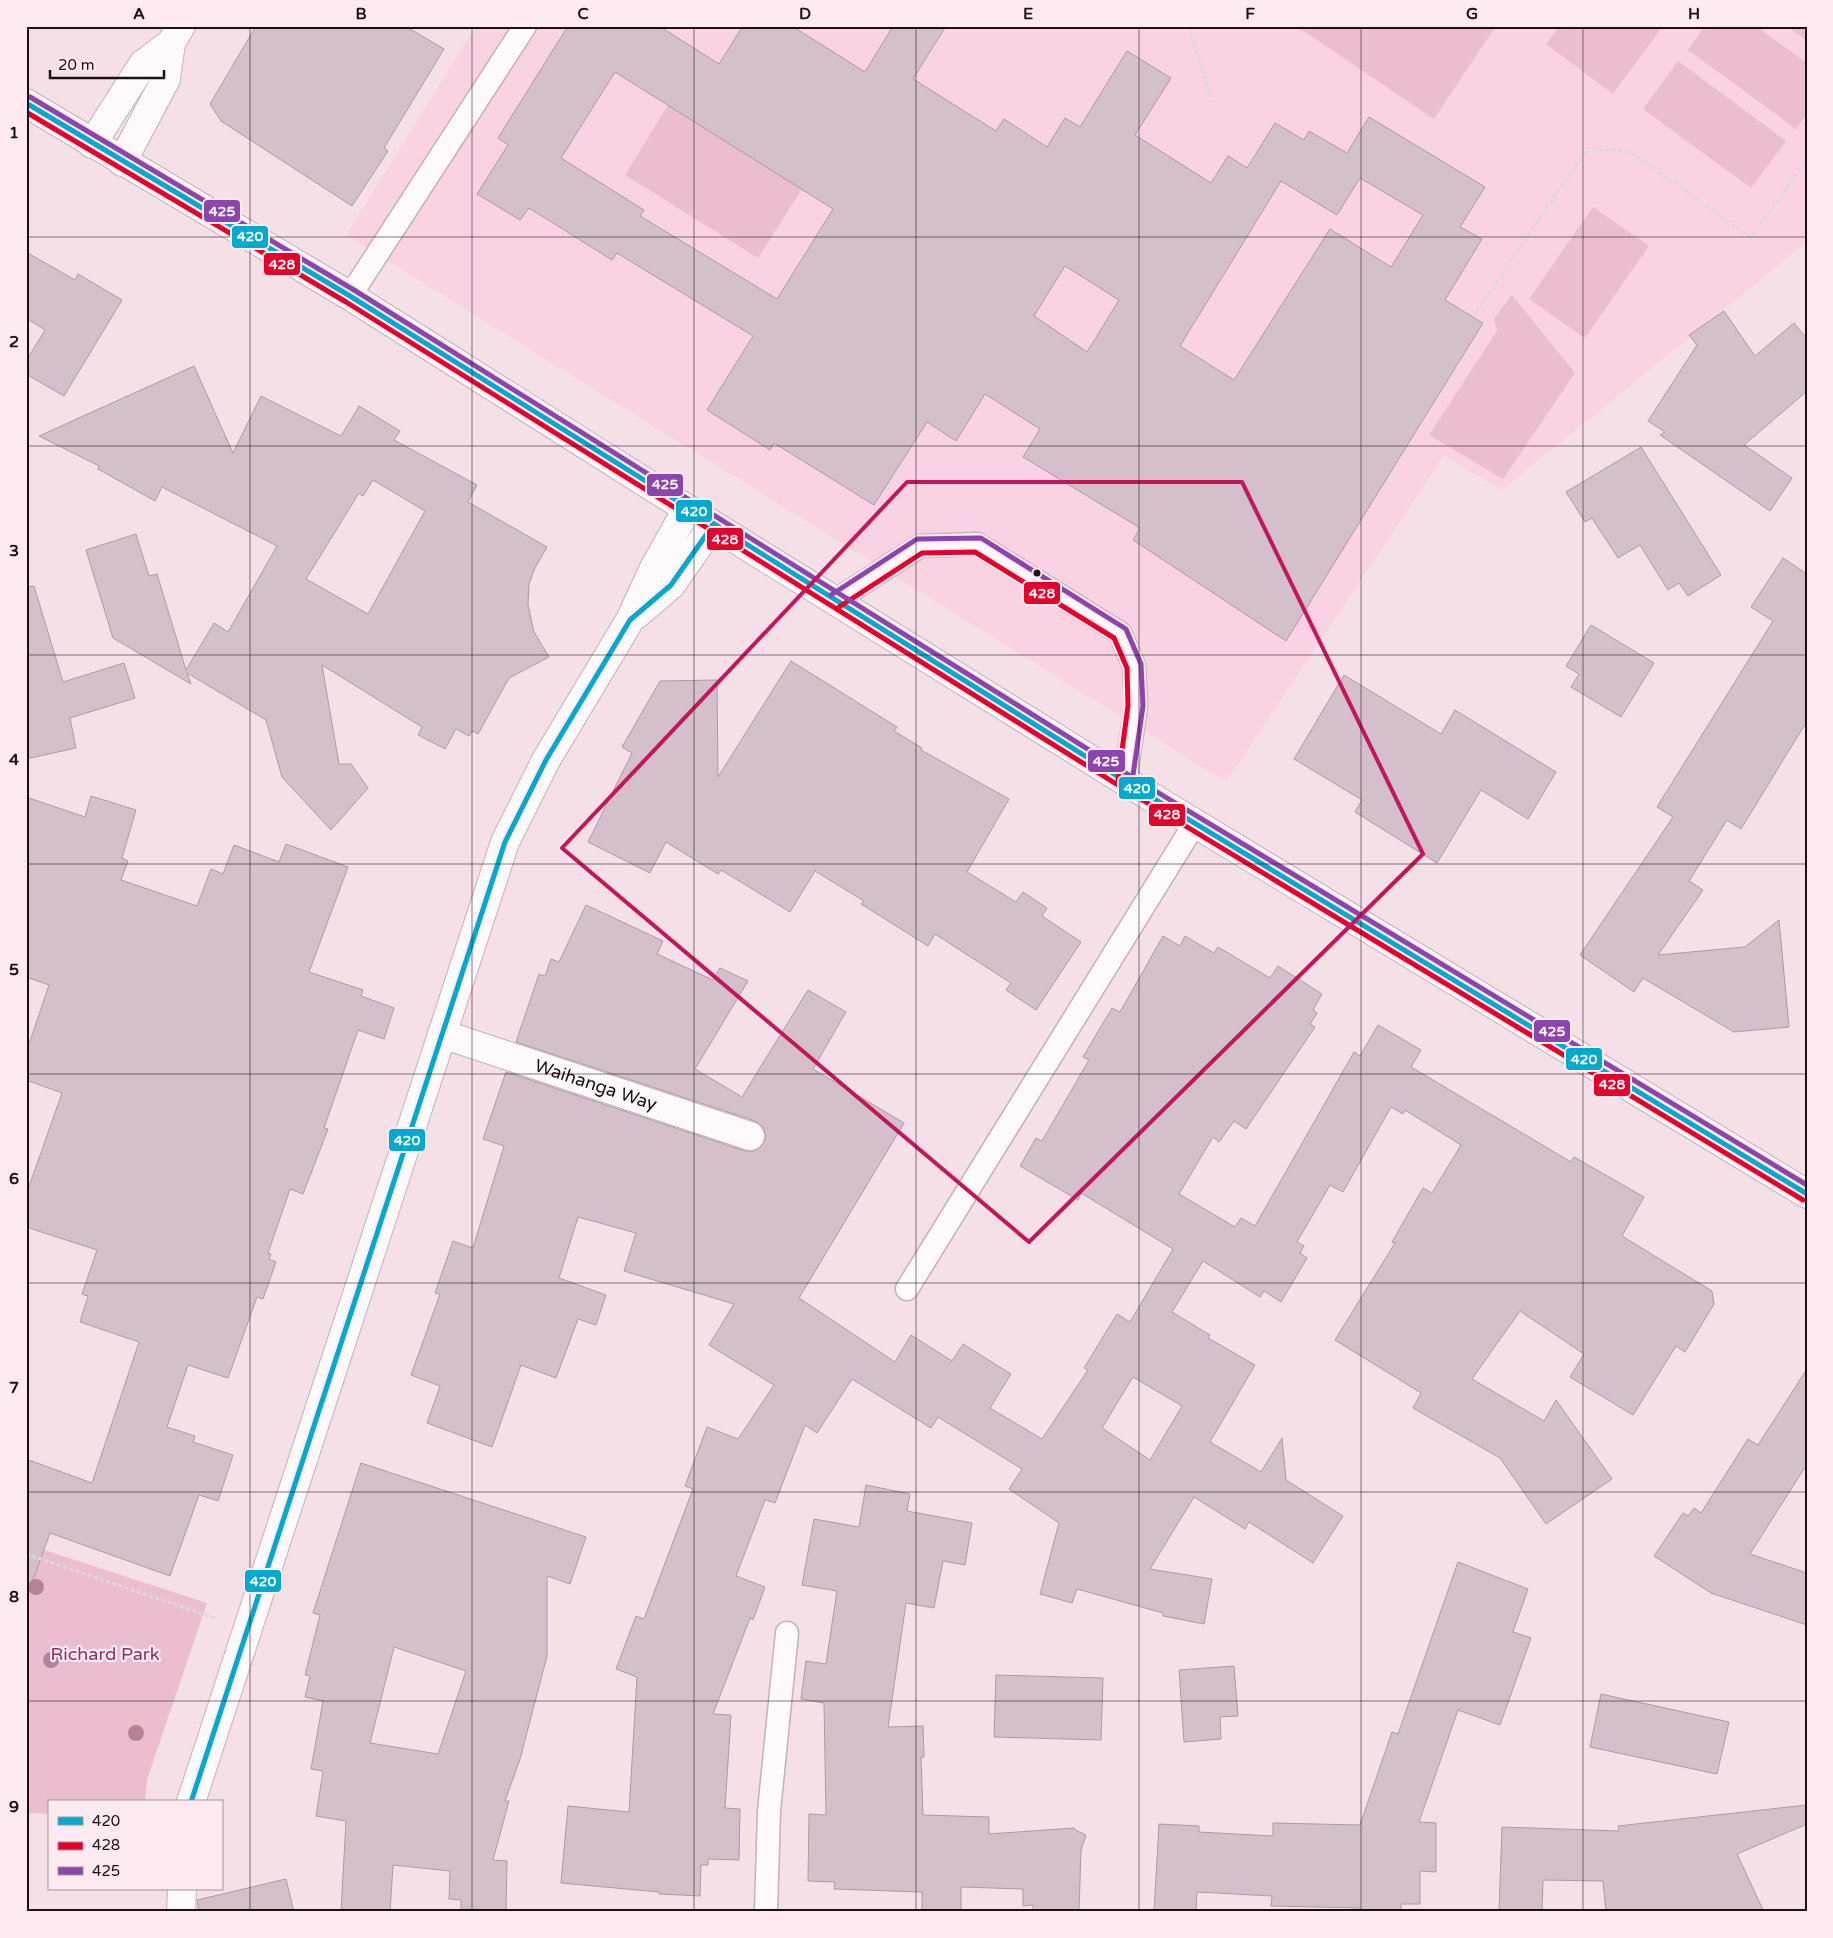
<svg xmlns="http://www.w3.org/2000/svg" width="1833" height="1938" font-family="'Varela Round',sans-serif">
<rect width="100%" height="100%" fill="#f5e0e8"/>
<!-- built -->
<path fill="#fad3e2" d="M476 26H1807V242L1502 490 1444 456 1226 782 346 235Z"/>
<!-- green -->
<g fill="#ebbecf">
<path d="M1296 26H1496L1434 119Z"/>
<path d="M1560 26H1663L1613 94 1546 44Z"/>
<path d="M1705 26H1756L1807 63V114L1796 129 1688 50Z"/>
<path d="M1787 26H1807V41Z"/>
<path d="M1678 61 1786 141 1751 188 1643 109Z"/>
<path d="M668 105 802 189 758 258 625 175Z"/>
<path d="M1593 207 1649 246 1585 338 1529 299Z"/>
<path d="M1512 295 1575 373 1503 479 1429 435 1497 331 1494 319Z"/>
<path d="M26 1544 207 1603 147 1780 145 1802H49V1814L26 1813Z"/>
</g>
<!-- building -->
<g fill="#d3c0cb" stroke="#ab9ba3" fill-rule="evenodd">
<path d="M256 26H405L444 49 384 148 388 151 352 206 221 121 210 104Z"/>
<path d="M568 26H659L719 64 743 26H792L865 72 893 26H946L913 79 996 131 1004 119 1047 147 1065 118 1080 127 1127 51 1171 78 1135 135 1211 183 1228 156 1247 168 1275 123 1304 140 1309 131 1347 153 1369 117 1485 187 1460 227 1482 239 1445 300 1483 323 1286 641 1133 540 1140 528 1023 457 1040 429 985 394 956 441 927 422 874 505 774 443 770 450 707 410 753 336 617 253 612 260 529 208 520 220 477 194 508 145 498 138ZM615 72 833 209 777 299 640 216 644 210 561 158ZM1360 178 1423 215 1391 267 1330 229 1234 380 1180 346 1281 181 1337 215ZM1065 266 1119 300 1087 352 1034 316Z"/>
<path d="M26 252 75 280 78 274 122 300 64 396 26 374V361L45 330 26 318Z"/>
<path d="M1724 311 1755 356 1794 323 1807 339V391L1744 445 1792 478 1770 511 1660 435 1665 432 1648 421 1697 345 1689 335Z"/>
<path d="M194 366 233 453 261 396 341 436 359 406 400 431 394 440 477 485 468 502 547 547 535 568 529 584 528 605 534 632 549 657 509 678 478 734 472 731 469 736 456 729 445 749 418 735 422 727 322 665 339 764H351L368 788 331 830 282 777 266 720 187 673 191 684 113 638 86 550 136 534 149 576 157 574 186 670 214 623 228 632 277 546 162 487 155 501 98 469 99 466 39 436ZM373 480 425 511 368 614 306 579 359 493 363 496Z"/>
<path d="M1641 447 1721 575 1688 596 1679 583 1668 590 1640 545 1618 558 1592 518 1585 522 1566 492Z"/>
<path d="M1783 558 1807 574V721L1741 829 1727 820 1689 881 1703 890 1658 955 1745 947 1779 920 1789 1027 1734 1032 1643 978 1634 992 1580 955 1673 817 1657 807 1773 621 1751 607Z"/>
<path d="M34 586 63 682 124 663 135 698 70 718 76 748 26 759V587Z"/>
<path d="M1591 625 1654 663 1621 717 1571 687 1579 674 1566 666Z"/>
<path d="M791 661 897 727 894 731 922 748 921 750 1009 799 967 872 1016 902 1023 892 1047 908 1042 916 1081 942 1036 1010 1006 990 1011 983 935 934 928 946 861 904 864 901 815 871 790 912 721 870 718 874 666 842 650 873 588 842 632 753 622 747 660 681 717 680 718 777Z"/>
<path d="M1344 675 1441 734 1455 710 1556 772 1528 819 1481 790 1437 863 1355 812 1362 800 1294 759Z"/>
<path d="M91 796 136 810 122 858 128 861 121 880 197 906 211 869 223 874 234 845 279 862 286 844 348 867 309 972 363 990 361 996 394 1008 384 1039 358 1030 324 1128 328 1129 303 1194 290 1189 268 1253 271 1254 269 1259 276 1262 263 1299 257 1297 228 1378 188 1365 167 1427 195 1436 193 1442 233 1455 218 1501 199 1495 170 1576 50 1533 30 1588 26 1587V1459L92 1483 139 1342 80 1322 88 1296 82 1294 97 1250 26 1227V1195L62 1093 26 1080V1053L49 985 26 977V797L85 817Z"/>
<path d="M586 905 663 941 657 954 713 980 720 968 748 981 695 1069 742 1097 808 990 846 1012 813 1069 904 1123 799 1298 895 1362 911 1335 952 1361 963 1344 1011 1374 990 1408 1042 1439 1088 1370 1084 1368 1117 1314 1130 1322 1173 1249 1081 1193 1078 1200 1020 1166 1036 1138 1042 1141 1089 1060 1083 1057 1112 1008 1120 1012 1163 936 1180 946 1185 936 1214 953 1218 947 1270 978 1278 966 1322 994 1313 1010 1317 1013 1310 1024 1315 1027 1246 1129 1234 1121 1219 1142 1213 1137 1179 1194 1235 1227 1241 1218 1255 1226 1354 1052 1360 1056 1378 1025 1421 1050 1411 1067 1571 1162 1574 1157 1644 1197 1622 1236 1712 1291 1714 1304 1685 1352 1676 1346 1633 1415 1570 1377 1584 1354 1520 1311 1472 1379 1544 1421 1556 1400 1612 1479 1546 1524 1500 1458 1413 1408 1421 1393 1335 1340 1395 1243 1392 1242 1423 1188 1432 1193 1461 1145 1405 1110 1403 1114 1391 1107 1343 1192 1330 1185 1297 1242 1304 1246 1300 1253 1307 1258 1281 1302 1264 1291 1260 1297 1203 1261 1172 1312 1210 1335 1208 1338 1255 1365 1210 1442 1261 1472 1282 1438 1286 1480 1343 1516 1313 1563 1249 1522 1245 1529 1194 1497 1150 1569 1212 1579 1204 1624 1163 1616V1613L1077 1589 1072 1603 1040 1594 1059 1523 1009 1489 1022 1469 938 1417 931 1428 852 1379 817 1433 805 1425 775 1503 765 1500 736 1576 765 1587 753 1620 750 1618 713 1714 731 1715 725 1808 740 1809 739 1860 708 1859V1865H701L700 1896 659 1894V1892L561 1883 568 1806 629 1812 637 1677 616 1669 636 1616 644 1619 693 1489 685 1486 707 1427 738 1439 774 1385 709 1345 734 1304 624 1271 636 1233 578 1217 559 1278 606 1295 596 1325 578 1319 556 1378 521 1365 492 1447 427 1423 440 1386 411 1375 440 1294 435 1293 453 1241 473 1248 504 1146 483 1139 506 1072 745 1151H753L760 1148 765 1140V1133L762 1126 755 1121 516 1042 539 974 545 976 551 959 559 962ZM1133 1377 1182 1406 1150 1460 1102 1428Z"/>
<path d="M1807 1369V1464L1750 1554 1807 1573V1625L1711 1593 1654 1556 1683 1513 1688 1516 1694 1508 1701 1513 1748 1439 1758 1445Z"/>
<path d="M361 1463 586 1537 570 1584 547 1576V1656L520 1759 505 1801H509L493 1860 507 1861 506 1912H461V1900L449 1899 450 1871 393 1865 390 1912H341L346 1821 316 1816 323 1771 311 1769 323 1701 305 1697 310 1676 305 1675 320 1615 313 1613ZM394 1647 466 1671 438 1754 370 1743Z"/>
<path d="M866 1485 910 1494 907 1511 972 1523 965 1565 943 1561 934 1608 906 1603 888 1727 923 1726 924 1757H921L923 1815 989 1817V1834L1074 1828 1077 1831 1086 1835 1081 1850 1079 1912H1033V1905L1023 1906V1889L961 1887V1912H922V1892L834 1889 835 1882 808 1881 809 1814 826 1815 824 1703 801 1699 806 1661 826 1664 837 1591 802 1585 814 1519 859 1527Z"/>
<path d="M1458 1562 1528 1589 1513 1632 1531 1638 1500 1725 1458 1710 1419 1822 1436 1823V1872L1420 1871V1904H1401V1912H1359V1908L1271 1906 1272 1896 1197 1892 1196 1912H1154L1159 1824 1199 1826V1832L1273 1836V1823L1360 1825 1392 1732 1398 1734Z"/>
<path d="M1234 1666 1238 1716 1220 1717 1221 1739 1184 1742 1179 1670Z"/>
<path d="M996 1675 1103 1678 1101 1740 994 1737Z"/>
<path d="M1601 1694 1729 1722 1717 1774 1590 1747Z"/>
<path d="M1807 1805V1824L1737 1854 1764 1912H1606L1603 1881 1543 1880 1542 1912H1499L1502 1827 1619 1831 1618 1826Z"/>
<path d="M286 1879 294 1912H199L197 1900Z"/>
</g>
<g fill="none" stroke-linecap="round" stroke-linejoin="round">
<defs>
<g id="service">
<path d="M350 296 525 26"/>
<path d="M835 601 920 546 977 544 1120 633 1134 666 1136 706 1125 781"/>
<path d="M907 1289 1195 823"/>
<path d="M766 1912 769 1811 787 1633"/>
</g>
<g id="minor">
<path d="M92 144 143 64 171 43 181 26"/>
<path d="M122 162 166 79 171 43"/>
<path d="M637 614 671 585 713 525"/>
<path id="s1" d="M442 1034 750 1136"/>
<path d="M191 1802 505 842 546 760 630 620 653 570 687 509"/>
<path d="M181 1912 182 1889"/>
</g>
<path id="secondary" d="M26 103 350 296 713 525 1125 781 1807 1194"/>
</defs>
<!-- service casing -->
<use href="#service" stroke="#c3b2b8" stroke-width="25"/>
<!-- minor casing -->
<use href="#minor" stroke="#c3b2b8" stroke-width="30"/>
<!-- secondary casing -->
<use href="#secondary" stroke="#c3b2b8" stroke-width="30"/>
<!-- path -->
<g stroke="#dfd8da" stroke-width="3" stroke-dasharray="4 2.5" stroke-linecap="butt">
<path d="M1189 26 1211 97"/>
<path d="M1473 316 1588 148 1630 152 1751 237 1807 160"/>
<path d="M26 1554 215 1618"/>
</g>
<!-- service -->
<use href="#service" stroke="#fefafc" stroke-width="22"/>
<!-- minor -->
<use href="#minor" stroke="#fefafc" stroke-width="28"/>
<!-- secondary -->
<use href="#secondary" stroke="#fefafc" stroke-width="28"/>
<defs>
<g id="bus-1">
<path d="M26 103 350 296 1125 781 1807 1194"/>
<path d="M191 1802 505 842 546 760 630 620 671 585 713 525"/>
</g>
<g id="bus-2">
<path d="M26 112 346 302 1121 787 1803 1200"/>
<path d="M839 607 922 553 975 552 1114 638 1127 668 1128 706 1118 780"/>
</g>
<g id="bus-3">
<path d="M30 97 354 290 1129 775 1807 1185"/>
<path d="M831 595 917 539 981 538 1126 629 1141 664 1143 706 1132 782"/>
</g>
</defs>
<!-- bus-1 casing -->
<use href="#bus-1" stroke="#feebf2" stroke-width="9"/>
<!-- bus-2 casing -->
<use href="#bus-2" stroke="#feebf2" stroke-width="9"/>
<!-- bus-3 casing -->
<use href="#bus-3" stroke="#feebf2" stroke-width="9"/>
<!-- bus-1 -->
<use href="#bus-1" stroke="#00a9ce" stroke-width="5"/>
<!-- bus-2 -->
<use href="#bus-2" stroke="#e4002b" stroke-width="5"/>
<!-- bus-3 -->
<use href="#bus-3" stroke="#8e44ad" stroke-width="5"/>
</g>
<!-- trees -->
<g fill="#b78299">
<circle cx="36" cy="1587" r="8"/>
<circle cx="51" cy="1660" r="8"/>
<circle cx="136" cy="1733" r="8"/>
</g>
<!-- marked area -->
<path fill="none" stroke="#c2185b" stroke-width="4" stroke-linejoin="round" d="M907 482H1242L1423 854 1029 1242 562 848Z"/>
<!-- grid -->
<path fill="none" stroke="#1e0f15" stroke-width="1" stroke-opacity="0.55" d="M250 26V1912M472 26V1912M694 26V1912M916 26V1912M1139 26V1912M1361 26V1912M1583 26V1912M26 237H1807M26 446H1807M26 655H1807M26 864H1807M26 1074H1807M26 1283H1807M26 1492H1807M26 1701H1807"/>
<!-- markers -->
<circle fill="#1e0f15" stroke="#feebf2" stroke-width="2" cx="1037" cy="573" r="4.5"/>
<g text-anchor="middle" stroke-width="4.5" stroke-linejoin="round" paint-order="stroke">
<!-- street labels -->
<g font-size="18" fill="#1e0f15" stroke="#feebf2">
<text dy="6" stroke="none"><textPath href="#s1" startOffset="162">Waihanga Way</textPath></text>
</g>
<!-- park labels -->
<g font-size="18" fill="#843659" stroke="#feebf2">
<text x="105" y="1660">Richard Park</text>
</g>
</g>
<g stroke="#feebf2" stroke-width="2">
<rect x="203" y="199" width="38" height="24" rx="5" fill="#8e44ad"/>
<rect x="231" y="225" width="38" height="24" rx="5" fill="#00a9ce"/>
<rect x="263" y="252" width="38" height="24" rx="5" fill="#e4002b"/>
<rect x="646" y="473" width="38" height="24" rx="5" fill="#8e44ad"/>
<rect x="675" y="499" width="38" height="24" rx="5" fill="#00a9ce"/>
<rect x="706" y="527" width="38" height="24" rx="5" fill="#e4002b"/>
<rect x="1023" y="581" width="38" height="24" rx="5" fill="#e4002b"/>
<rect x="1087" y="749" width="39" height="24" rx="5" fill="#8e44ad"/>
<rect x="1118" y="776" width="38" height="24" rx="5" fill="#00a9ce"/>
<rect x="1148" y="803" width="38" height="24" rx="5" fill="#e4002b"/>
<rect x="1533" y="1019" width="38" height="24" rx="5" fill="#8e44ad"/>
<rect x="1565" y="1047" width="38" height="24" rx="5" fill="#00a9ce"/>
<rect x="1593" y="1073" width="38" height="24" rx="5" fill="#e4002b"/>
<rect x="388" y="1128" width="38" height="24" rx="5" fill="#00a9ce"/>
<rect x="244" y="1569" width="38" height="24" rx="5" fill="#00a9ce"/>
</g>
<g font-size="14" text-anchor="middle" font-weight="bold" fill="#fff">
<text x="222" y="216">425</text>
<text x="250" y="241">420</text>
<text x="282" y="269">428</text>
<text x="665" y="489">425</text>
<text x="694" y="516">420</text>
<text x="725" y="544">428</text>
<text x="1042" y="598">428</text>
<text x="1106" y="766">425</text>
<text x="1137" y="793">420</text>
<text x="1167" y="819">428</text>
<text x="1552" y="1036">425</text>
<text x="1584" y="1064">420</text>
<text x="1612" y="1089">428</text>
<text x="407" y="1145">420</text>
<text x="263" y="1586">420</text>
</g>
<!-- border -->
<rect width="1833" height="1938" fill="none" stroke="#feebf2" stroke-width="55"/>
<!-- legend -->
<rect x="48" y="1800" width="175" height="90" fill="#feebf2" stroke="#a4939a"/>
<rect x="58" y="1817" width="25" height="8" fill="#00a9ce" stroke="#a4939a"/>
<text x="92" y="1826" font-size="15" fill="#1e0f15">420</text>
<rect x="58" y="1842" width="25" height="8" fill="#e4002b" stroke="#a4939a"/>
<text x="92" y="1850" font-size="15" fill="#1e0f15">428</text>
<rect x="58" y="1867" width="25" height="8" fill="#8e44ad" stroke="#a4939a"/>
<text x="92" y="1876" font-size="15" fill="#1e0f15">425</text>
<!-- scale -->
<path d="M50 70v8h114v-8" fill="none" stroke="#1e0f15" stroke-width="2.5"/>
<text x="58" y="70" font-size="15" fill="#1e0f15" stroke="#feebf2" stroke-width="4" paint-order="stroke">20 m</text>
<rect x="28" y="28" width="1778" height="1882" fill="none" stroke="#1e0f15" stroke-width="2"/>
<g font-size="16" text-anchor="middle" font-weight="bold" fill="#1e0f15">
<text x="139" y="19">A</text>
<text x="361" y="19">B</text>
<text x="583" y="19">C</text>
<text x="805" y="19">D</text>
<text x="1028" y="19">E</text>
<text x="1250" y="19">F</text>
<text x="1472" y="19">G</text>
<text x="1694" y="19">H</text>
<text x="14" y="138">1</text>
<text x="14" y="347">2</text>
<text x="14" y="556">3</text>
<text x="14" y="765">4</text>
<text x="14" y="975">5</text>
<text x="14" y="1184">6</text>
<text x="14" y="1393">7</text>
<text x="14" y="1602">8</text>
<text x="14" y="1812">9</text>
</g>
</svg>
